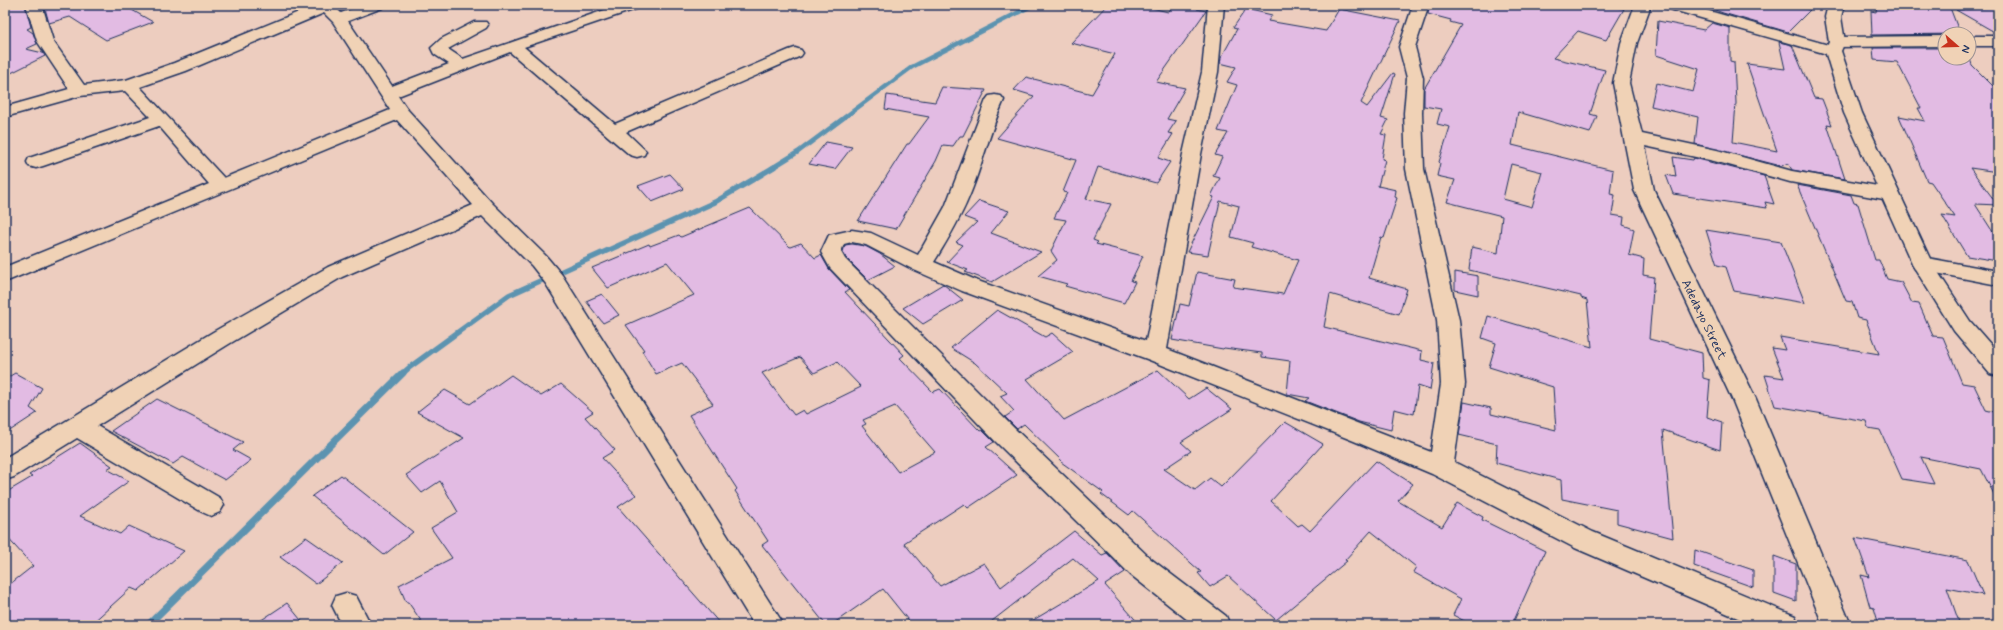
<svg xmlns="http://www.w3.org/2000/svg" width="2003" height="630" font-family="Mynerve,sans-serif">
<rect width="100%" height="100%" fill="#edcdbf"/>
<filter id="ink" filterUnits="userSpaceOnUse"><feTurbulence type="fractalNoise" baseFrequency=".025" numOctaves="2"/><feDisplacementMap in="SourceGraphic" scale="8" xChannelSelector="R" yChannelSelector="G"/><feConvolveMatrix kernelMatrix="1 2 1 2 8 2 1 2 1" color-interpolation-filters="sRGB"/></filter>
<g filter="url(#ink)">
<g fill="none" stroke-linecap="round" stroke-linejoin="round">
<!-- stream-far2 -->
<path stroke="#5c93b0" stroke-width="4.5" d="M772 168 798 152 912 67 1033 5"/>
<!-- stream-far1 -->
<path stroke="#5c93b0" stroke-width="5.5" d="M402 374 410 367 509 295 715 202 774 167"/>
<!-- stream -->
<path stroke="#5c93b0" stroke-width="7" d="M148 625 403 373"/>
</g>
<!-- building -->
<g fill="#e2bbe3" stroke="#1b2f5e" fill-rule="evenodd">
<path d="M5 5H25L31 27 27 29 33 33 37 44 26 49 43 53 45 56 5 76Z"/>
<path d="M44 5H123L153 22 106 40 70 17 49 23Z"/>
<path d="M1107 5H1140L1168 12 1175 5H1201L1197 9 1206 11 1156 82 1185 88 1167 119 1176 121 1168 133 1173 134 1158 158 1170 162 1156 183 1098 167 1086 199 1111 204 1093 240 1098 242 1096 244 1143 256 1131 281 1135 282 1124 303 1065 286 1067 284 1038 276 1057 260 1051 251 1066 220 1054 218 1067 193 1063 192 1076 160 997 138 1034 96 1014 90 1026 77 1092 94 1115 54 1071 43Z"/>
<path d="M1430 5H1608L1624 9 1606 40 1578 31 1553 58 1605 70 1590 114 1597 116 1590 133 1518 112 1512 145 1613 170 1610 194 1615 195 1612 215 1624 217 1623 225 1634 229 1629 255 1644 259 1643 275 1654 277 1649 339 1702 353 1703 378 1710 380 1707 417 1722 422 1720 450 1663 430 1673 538 1617 523V510L1562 499 1561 480 1496 463 1497 444 1459 435 1464 402 1491 408V414L1556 430 1553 387 1489 367 1496 343 1482 338 1488 316 1592 347 1587 300 1581 298V296L1469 270 1472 247 1498 253 1502 216 1447 202 1455 180 1437 176 1440 163 1439 162 1450 127 1437 124 1441 109 1424 106V89L1461 25 1450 22 1451 20 1428 14ZM1511 164 1542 172 1532 207 1503 199Z"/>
<path d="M1711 5H1793L1810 10 1788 32 1723 13 1710 8Z"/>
<path d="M1877 5H1949L1960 34 1872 35 1871 11 1876 12Z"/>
<path d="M1998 7V34L1956 10Z"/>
<path d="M1246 9 1272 15 1268 21 1326 31 1339 9 1400 21 1361 103 1367 107 1393 73 1395 74 1381 118 1388 120 1381 134 1386 135 1382 159 1385 160 1378 186 1396 190 1395 197 1397 198 1384 238 1381 237 1369 278 1407 289 1399 314 1330 294 1324 327 1422 351 1421 360 1434 363 1430 390 1418 386 1414 414 1394 409 1391 430 1359 422 1305 401 1309 398 1287 394 1290 361 1262 357V353L1224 348 1223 349 1172 340 1180 304 1189 306 1197 272 1235 279 1233 287 1283 294 1298 260 1251 247 1253 243 1231 237 1239 206 1220 201 1208 255 1187 252 1214 197 1211 196 1220 178 1213 176 1222 157 1215 155 1228 133 1218 131 1237 85 1227 82 1236 67 1220 63 1221 58 1237 29 1233 28Z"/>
<path d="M1658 21 1704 30 1712 23 1730 28V61L1734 62 1736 103 1733 142 1777 151 1747 64 1785 69 1779 42 1792 45 1814 98 1822 99 1832 125 1827 124 1845 179 1792 170 1788 163 1781 166 1695 144 1698 117 1651 106 1656 83 1693 92 1699 69 1656 55Z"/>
<path d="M1873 48H1945V58H1969V56L1972 65 1998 91V172L1970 168 1998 205 1975 204 1998 240V261L1967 256 1942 215 1955 217 1931 182 1927 181 1899 116 1925 121 1918 108H1921L1897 62 1874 60Z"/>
<path d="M942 87 986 90 963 136H960L953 146 943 145 936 161 896 229 858 221 907 144H909L929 117 885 109 887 95 935 102Z"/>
<path d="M826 142 852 147 835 169 809 164Z"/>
<path d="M1673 157 1693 160 1694 158 1764 176 1774 204 1765 202 1767 208 1673 194 1666 175 1676 177Z"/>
<path d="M670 174 684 189 652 202 638 186Z"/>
<path d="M1797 185 1851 195 1854 203 1858 204 1875 260H1879L1887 279 1901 282 1912 303 1919 304 1933 336 1943 337 1962 383 1974 385 1986 410 1998 413V502L1981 469 1921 457 1934 484 1902 479 1880 430 1868 428 1866 421 1775 406 1765 375 1784 378 1772 348 1785 350 1780 337 1879 354 1866 320 1857 318 1852 302 1846 301Z"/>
<path d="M979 201 1009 211 991 233 1041 252 992 282 965 272 968 270 947 262 963 245 956 242 977 222 964 217Z"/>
<path d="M750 208 790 247 801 243 815 258 821 255 829 269 849 290 845 292 904 355 900 358 933 392 940 389 980 431 982 430 994 442 986 447 1017 475 968 508 964 504 904 543 940 586 984 563 1001 587 1074 531 1102 555 1107 553 1125 572 1105 585 1140 625H1025L1099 581 1073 558 987 625H912L883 589 831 625H826L762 545 768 541 735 491 737 489 689 415 713 404 682 363 656 374 642 351 644 350 626 325 694 295 667 262 608 288 592 268 649 244 650 246 679 235 681 237ZM800 357 814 373 837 362 861 387 806 414 803 410 794 415 762 373ZM895 406 935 452 898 472 862 426 866 424 863 420Z"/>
<path d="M1706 230 1781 242 1805 303 1734 291 1726 267 1717 265Z"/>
<path d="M852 244 865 246 880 254 895 266 868 280 846 258 843 252 845 245Z"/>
<path d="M1455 272 1478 276V295L1455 290Z"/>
<path d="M943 284 963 300 923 324 903 308Z"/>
<path d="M602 294 619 315 603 323 586 301Z"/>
<path d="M997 310 1045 337 1052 333 1073 352 1027 379 1064 420 1158 370 1189 399 1206 388 1232 409 1181 442 1191 451 1164 469 1195 490 1210 478 1221 487 1285 422 1323 444 1271 501 1298 526 1302 524 1310 531 1376 461 1413 484 1398 501 1442 527 1457 503 1483 517 1482 520 1545 551 1512 625H1472L1453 615 1461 599 1413 572 1416 567 1371 531 1345 560 1347 561 1276 620 1228 576 1210 587 1198 573 1201 572 1133 511 1129 515 1101 494 1103 492 1061 462 1062 461 1024 424 1017 429 1005 417 1014 411 1000 396 1007 393 975 363 951 348Z"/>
<path d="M15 373 42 388 30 408 37 413 5 434V379Z"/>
<path d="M511 375 541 396 561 384 593 412 585 417 615 450 602 458 636 495 618 507 721 625H424L408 602H406L399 585 452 558 431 528 458 512 440 481 422 493 406 475 464 438 417 412 445 390 470 404Z"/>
<path d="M157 399 243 442 233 450 251 460 225 480 183 457 173 464 111 431Z"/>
<path d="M80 443 112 466 107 469 129 481 80 516 120 534 129 526 184 551 138 591 131 588 90 625H5V588L33 566 5 535V493L32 477 29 475Z"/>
<path d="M341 475 413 532 384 555 312 496Z"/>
<path d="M306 537 343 563 316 584 280 557Z"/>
<path d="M1855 538 1968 560 1983 595 1947 588 1960 625H1879L1874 608 1870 607 1861 575 1869 577Z"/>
<path d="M1695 550 1753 570V587L1694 566Z"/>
<path d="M1774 556 1796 564V601L1774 593Z"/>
<path d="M287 603 305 625H254Z"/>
</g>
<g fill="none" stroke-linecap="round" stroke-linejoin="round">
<defs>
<g id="minor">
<path d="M26 5H42L53 41 84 85 126 80 174 63 316 5H333L341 13 363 5H385L382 8 348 21 392 86 449 64 434 54 431 48 441 39 474 22H486L488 25 486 28 448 49 463 59 619 5H642L639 8 524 47 615 124 789 50 795 48 801 50 803 53 801 56 626 132 646 151 644 155 637 157 630 155 510 52 398 96 407 109 492 203 546 256 562 275 784 625H754L546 284 532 266 482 216 342 277 229 344 97 426 220 498 224 505 220 512 211 516 202 512 77 438 14 477 5 480V458L213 332 328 267 473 205 397 120 5 282V267L209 184 159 126 43 166 36 168 29 166 27 162 29 158 150 117 125 91 80 96 5 117V107L69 89 37 41ZM324 13 333 22 390 110 224 178 140 87 186 71Z"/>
<path d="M1208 5H1224L1218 72 1201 154 1167 349 1431 452 1441 384 1437 320 1406 169 1404 113 1407 78 1399 47 1413 5H1429L1415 47 1423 78 1422 113 1424 169 1459 320 1465 384 1454 462 1593 532 1795 616 1799 625H1754L1575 548 1432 474 1354 441 1147 359 962 291 914 270 866 245 852 242 844 244 841 252 845 259 1014 428 1151 559 1226 616 1230 625H1194L1131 575 996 442 830 268 821 252 829 235 852 230 871 233 918 255 945 207 986 100 989 96 995 95 1001 96 1004 100C991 128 984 158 973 187 963 214 949 238 934 262L978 281 1146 341 1183 154 1202 72Z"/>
<path d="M1635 5H1651L1637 43 1629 83 1642 134 1717 150 1792 171 1889 188 1896 190 1899 194 1896 198 1889 200 1790 182 1714 161 1645 146 1654 190 1756 399 1851 625H1823L1732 399 1634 190 1613 83 1621 43Z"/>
<path d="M1663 5H1688L1839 48 1841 51 1839 54 1833 56 1827 54 1666 8Z"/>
<path d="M1945 36V46L1837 47 1831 45 1829 42 1831 39 1837 37Z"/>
<rect x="1969" y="36" width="29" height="10"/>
<path d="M1922 257 1998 271V285L1915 269 1912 264 1915 259Z"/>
<path d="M346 593 356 596 371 625H342L332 605 336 596Z"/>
</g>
<path id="major" d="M1828 5H1844L1841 17 1845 42 1841 51 1862 113 1932 263 1970 321 1998 353V376L1990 374 1954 331 1912 264 1844 113 1825 51 1829 42 1825 17Z"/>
</defs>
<!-- minor casing -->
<use href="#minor" stroke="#1b2f5e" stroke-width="3"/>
<!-- major casing -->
<use href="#major" stroke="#1b2f5e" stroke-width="3"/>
<!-- minor -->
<use href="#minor" fill="#f0d2b6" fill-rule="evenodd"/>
<!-- major -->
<use href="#major" fill="#f0d2b6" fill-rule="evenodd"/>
</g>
</g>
<g text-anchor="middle" stroke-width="3" stroke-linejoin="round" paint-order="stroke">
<!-- street labels -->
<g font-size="13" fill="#1b2f5e" stroke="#f0d2b6">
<text transform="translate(1705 319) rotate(64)" y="5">Adedayo Street</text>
</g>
</g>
<!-- margin -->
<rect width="2003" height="630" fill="none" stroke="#f0d2b6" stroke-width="20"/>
<rect x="10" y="10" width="1983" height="610" fill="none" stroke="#1b2f5e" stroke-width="1.5" filter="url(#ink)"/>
<!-- north arrow -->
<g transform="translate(1957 46) rotate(110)"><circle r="19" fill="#f0d2b6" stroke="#9b9193"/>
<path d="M0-3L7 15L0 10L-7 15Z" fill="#c8321e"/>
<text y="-6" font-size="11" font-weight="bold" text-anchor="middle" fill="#1b2f5e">N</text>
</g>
</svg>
